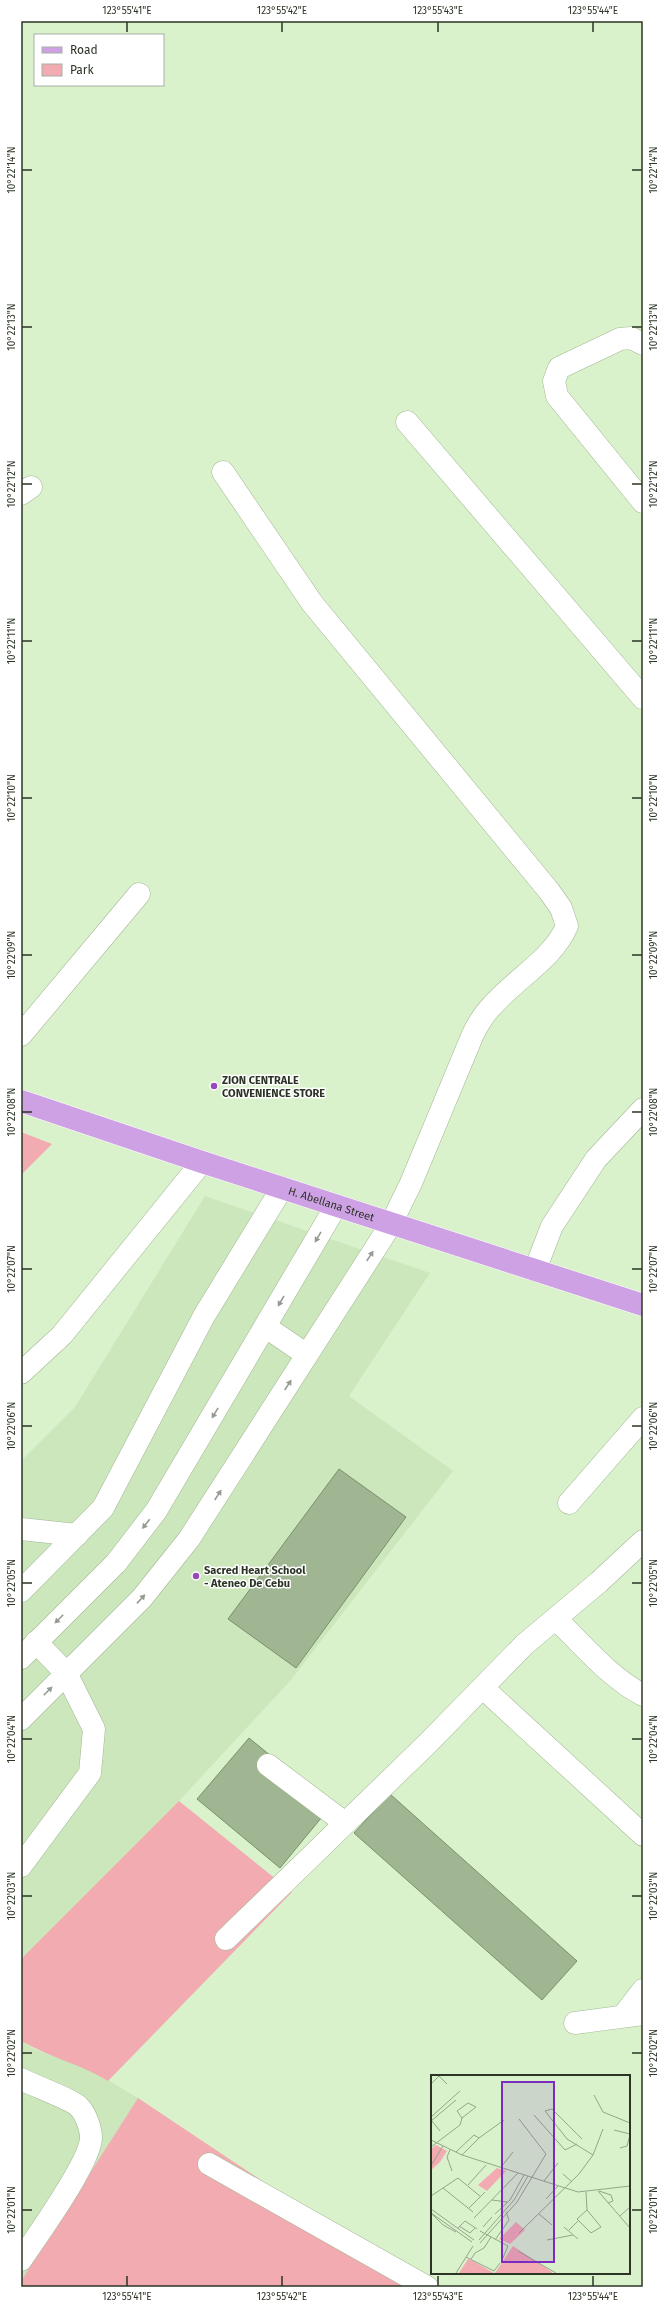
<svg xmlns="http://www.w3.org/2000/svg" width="664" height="2308" font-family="'Fira Sans',sans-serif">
<rect width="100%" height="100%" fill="#daf2cc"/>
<!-- built -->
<g fill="#cce7bb">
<path d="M205 1196 430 1273 349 1396 453 1471 290 1681 179 1801 21 1959V1461L75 1407Z"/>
<path d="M21 2041 34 2049 91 2070 138 2098 21 2281Z"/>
</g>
<!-- green -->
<g fill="#f1abb1">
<path d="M21 1132 52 1144 21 1175Z"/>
<path d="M179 1801 292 1892 108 2081C80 2064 49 2057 21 2041V1959Z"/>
<path d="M138 2098 421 2287H21V2281Z"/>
</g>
<!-- building -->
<g fill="#a0b692" stroke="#7a8f6c">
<path d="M339 1469 406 1517 296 1668 228 1619Z"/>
<path d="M249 1738 271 1756 322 1817 280 1868 197 1799Z"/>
<path d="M390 1794 577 1961 542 2000 354 1833Z"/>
</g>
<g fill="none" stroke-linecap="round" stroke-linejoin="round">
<defs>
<g id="minor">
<path d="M643 344 631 338 620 339 559 368 554 381 557 396 643 502"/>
<path d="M407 422 643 698"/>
<path d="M21 494 31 487"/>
<path d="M21 1035 139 894"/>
<path d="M535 1270 552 1226 596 1159 643 1109"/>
<path d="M266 1327 307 1355"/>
<path d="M21 1373 62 1335 202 1162"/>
<path d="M569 1503 643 1418"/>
<path d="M21 1529 77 1535"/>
<path d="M21 1591 103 1508 204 1316 282 1188"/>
<path d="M557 1620C583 1645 610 1678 643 1695"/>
<path d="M21 1658 116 1563 156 1511 336 1206"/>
<path d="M483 1688 643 1835"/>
<path d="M21 1719 142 1598 189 1539 391 1224 411 1183 473 1034C478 1024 484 1014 492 1006 515 979 553 959 567 926L561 908 549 891 312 603 223 472"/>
<path d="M268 1765 345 1823"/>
<path d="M21 1866 90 1773 94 1729 66 1673 36 1642"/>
<path d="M226 1939 427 1744 525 1644 599 1582 643 1541"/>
<path d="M623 2016 643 1990"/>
<path d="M575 2023 643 2014"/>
<path d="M21 2079C32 2085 73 2100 79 2107 86 2114 91 2129 91 2138 90 2163 37 2236 21 2260"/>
<path d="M209 2164 427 2287"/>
</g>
<g id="major">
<path id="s1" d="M21 1101 202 1162 643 1305"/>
</g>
</defs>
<!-- minor casing -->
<use href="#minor" stroke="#a1b793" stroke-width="23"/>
<!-- major casing -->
<use href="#major" stroke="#fff" stroke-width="23"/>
<!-- path -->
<path stroke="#8c9d82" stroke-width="2.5" stroke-dasharray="3 3" stroke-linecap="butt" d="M21 1960 22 1959"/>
<!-- minor -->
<use href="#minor" stroke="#fff" stroke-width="22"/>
<!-- major -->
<use href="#major" stroke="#cea1e4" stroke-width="22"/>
</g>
<!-- one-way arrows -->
<defs><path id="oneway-solid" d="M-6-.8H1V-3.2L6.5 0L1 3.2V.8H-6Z"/></defs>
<g fill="#959a92">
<use href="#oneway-solid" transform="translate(318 1237) rotate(120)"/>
<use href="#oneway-solid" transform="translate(370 1256) rotate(-57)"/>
<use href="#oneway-solid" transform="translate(281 1301) rotate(120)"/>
<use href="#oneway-solid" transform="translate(288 1385) rotate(-57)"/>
<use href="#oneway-solid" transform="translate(215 1413) rotate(121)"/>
<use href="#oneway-solid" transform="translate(218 1495) rotate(-57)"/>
<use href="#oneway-solid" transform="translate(146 1524) rotate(128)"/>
<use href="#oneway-solid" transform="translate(141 1599) rotate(-47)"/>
<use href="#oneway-solid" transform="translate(59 1619) rotate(135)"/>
<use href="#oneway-solid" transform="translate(48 1691) rotate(-45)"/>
</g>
<!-- ticks -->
<path fill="none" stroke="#2b3425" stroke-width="1.5" d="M127 22V32M282 22V32M438 22V32M593 22V32M22 170H32M632 170H642M22 327H32M632 327H642M22 484H32M632 484H642M22 641H32M632 641H642M22 798H32M632 798H642M22 955H32M632 955H642M22 1112H32M632 1112H642M22 1269H32M632 1269H642M22 1426H32M632 1426H642M22 1583H32M632 1583H642M22 1739H32M632 1739H642M22 1896H32M632 1896H642M22 2053H32M632 2053H642M22 2210H32M632 2210H642M127 2276V2286M282 2276V2286M438 2276V2286M593 2276V2286"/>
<!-- markers -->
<g fill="#9649ba" stroke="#fff" stroke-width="1.5">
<circle cx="214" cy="1086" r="4"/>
<circle cx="196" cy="1576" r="4"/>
</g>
<g text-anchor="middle" stroke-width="3" stroke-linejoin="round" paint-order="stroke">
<!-- poi labels -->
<g font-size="11" font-weight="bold" fill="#2b3425" stroke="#fff" text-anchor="start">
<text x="222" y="1084">ZION CENTRALE<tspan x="222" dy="13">CONVENIENCE STORE</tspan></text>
<text x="204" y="1574">Sacred Heart School<tspan x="204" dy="13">- Ateneo De Cebu</tspan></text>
</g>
<!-- street labels -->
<g font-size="11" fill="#2b3425" stroke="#fff">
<text dy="4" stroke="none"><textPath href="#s1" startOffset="327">H. Abellana Street</textPath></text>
</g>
</g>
<!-- overview -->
<g transform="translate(431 2075)">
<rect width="199" height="199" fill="#daf2cc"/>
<path d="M5 70 16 76 9 87 0 95V74ZM66 93 75 96 56 116 47 110ZM85 147 94 155 79 169 68 164ZM82 171 121 197V198H64ZM37 184 42 186 63 198H28Z" fill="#f1abb1"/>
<path fill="none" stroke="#94a689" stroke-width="1" d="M0 9 8 1 16 9M163 20 172 37 199 48M103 40 134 75 146 69M0 42 29 16M0 46 25 25M1 46 9 56M183 55 199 59M151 64 121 34 114 36 136 64 162 80M0 65 31 80 147 117 199 111M0 72 29 50 31 43 45 32 37 28 26 36 31 43M189 73 196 71 199 60M19 75 16 82 21 96M25 77 43 60 48 63M31 80 48 63 73 45M1 89 12 71M70 92 82 77M132 99 141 107M113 106 127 88M37 110 55 90M12 113 42 137M167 116 199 153M168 116 180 120 182 126 177 128M155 117 156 135M0 121 27 103 50 122M115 124 127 111M61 125 76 127M38 133 54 117M0 134 43 165M156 135 170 152 160 158 146 144ZM0 138 41 167M1 139 12 150 25 157M64 139 79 125 93 100M108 139 121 150M189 141 199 132M43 143 87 98M28 151 39 158 44 153M52 152 61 142M133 152 147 164M27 153 34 146 46 154M138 155 147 146M49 156 77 171 71 185M88 158 148 99 162 80 172 54M48 165 83 125 97 101M64 165 78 145 75 137M116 165 142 160M49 168 86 127 115 79 88 44M87 176 125 198M35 182 63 196 69 188M40 184 44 178 53 173 60 162M25 198 42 171"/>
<path fill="#7b2cbf" fill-opacity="0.15" stroke="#7b2cbf" stroke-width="2" d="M71 7H123V187H71Z"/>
<rect width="199" height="199" fill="none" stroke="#2b3425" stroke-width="2"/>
</g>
<!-- border -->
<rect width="664" height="2308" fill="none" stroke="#ffffff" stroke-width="44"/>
<!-- legend -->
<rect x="34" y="34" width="130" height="52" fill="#ffffff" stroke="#aaaea8"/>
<rect x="42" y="47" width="20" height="6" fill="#cea1e4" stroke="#aaaea8"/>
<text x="70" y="54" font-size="12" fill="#2b3425">Road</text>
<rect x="42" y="64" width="20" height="12" fill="#f1abb1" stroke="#aaaea8"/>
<text x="70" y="74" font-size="12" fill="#2b3425">Park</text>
<rect x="22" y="22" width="620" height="2264" fill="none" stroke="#2b3425" stroke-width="1.5"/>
<g font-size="10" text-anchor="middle" fill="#2b3425">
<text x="127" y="14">123°55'41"E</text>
<text x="282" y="14">123°55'42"E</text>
<text x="438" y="14">123°55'43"E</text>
<text x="593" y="14">123°55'44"E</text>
<text transform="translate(11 170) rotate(-90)" y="4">10°22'14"N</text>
<text transform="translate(653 170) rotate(-90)" y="4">10°22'14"N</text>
<text transform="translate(11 327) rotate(-90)" y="4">10°22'13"N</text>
<text transform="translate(653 327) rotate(-90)" y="4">10°22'13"N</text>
<text transform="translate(11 484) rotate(-90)" y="4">10°22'12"N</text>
<text transform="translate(653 484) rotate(-90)" y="4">10°22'12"N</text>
<text transform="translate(11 641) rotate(-90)" y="4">10°22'11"N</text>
<text transform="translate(653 641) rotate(-90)" y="4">10°22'11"N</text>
<text transform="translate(11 798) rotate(-90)" y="4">10°22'10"N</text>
<text transform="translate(653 798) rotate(-90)" y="4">10°22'10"N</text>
<text transform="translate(11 955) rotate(-90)" y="4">10°22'09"N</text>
<text transform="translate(653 955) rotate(-90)" y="4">10°22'09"N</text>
<text transform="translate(11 1112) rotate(-90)" y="4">10°22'08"N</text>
<text transform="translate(653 1112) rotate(-90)" y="4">10°22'08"N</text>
<text transform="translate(11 1269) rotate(-90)" y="4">10°22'07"N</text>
<text transform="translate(653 1269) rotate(-90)" y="4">10°22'07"N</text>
<text transform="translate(11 1426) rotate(-90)" y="4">10°22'06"N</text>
<text transform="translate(653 1426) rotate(-90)" y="4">10°22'06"N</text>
<text transform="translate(11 1583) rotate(-90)" y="4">10°22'05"N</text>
<text transform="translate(653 1583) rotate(-90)" y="4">10°22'05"N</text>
<text transform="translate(11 1739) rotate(-90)" y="4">10°22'04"N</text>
<text transform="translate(653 1739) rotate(-90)" y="4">10°22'04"N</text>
<text transform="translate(11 1896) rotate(-90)" y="4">10°22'03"N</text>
<text transform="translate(653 1896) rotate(-90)" y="4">10°22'03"N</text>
<text transform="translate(11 2053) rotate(-90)" y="4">10°22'02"N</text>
<text transform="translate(653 2053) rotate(-90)" y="4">10°22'02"N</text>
<text transform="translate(11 2210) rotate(-90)" y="4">10°22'01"N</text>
<text transform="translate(653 2210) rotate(-90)" y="4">10°22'01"N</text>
<text x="127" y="2300">123°55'41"E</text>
<text x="282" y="2300">123°55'42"E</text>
<text x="438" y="2300">123°55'43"E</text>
<text x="593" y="2300">123°55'44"E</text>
</g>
</svg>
